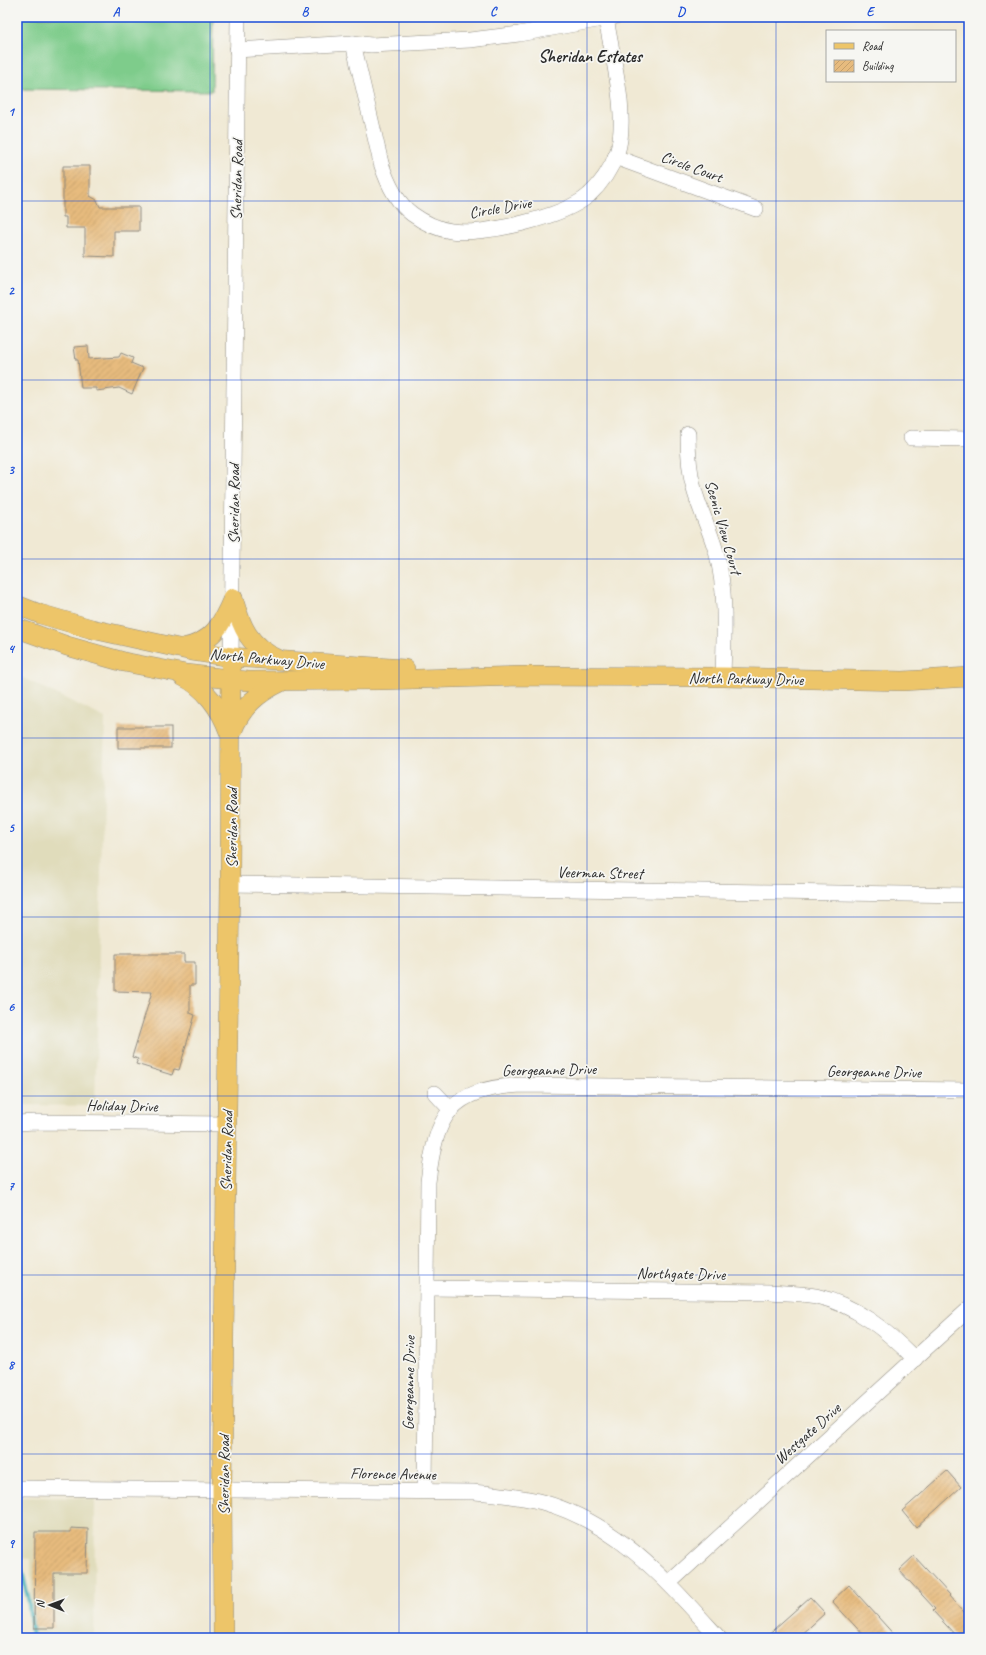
<svg xmlns="http://www.w3.org/2000/svg" width="986" height="1655" font-family="Caveat,sans-serif">
<defs>
<pattern id="building-hatch" width="6" height="6" patternUnits="userSpaceOnUse"><rect width="6" height="6" fill="#e7bb7e"/><path d="M-1 1l2-2M0 6l6-6M5 7l2-2" fill="none" stroke="#c6a16d"/></pattern>
</defs>
<rect width="100%" height="100%" fill="#f6f6f2"/>
<filter id="ink" filterUnits="userSpaceOnUse"><feTurbulence type="fractalNoise" baseFrequency=".025" numOctaves="2"/><feDisplacementMap in="SourceGraphic" scale="8" xChannelSelector="R" yChannelSelector="G"/><feConvolveMatrix kernelMatrix="1 2 1 2 8 2 1 2 1" color-interpolation-filters="sRGB"/></filter>
<filter id="wash" filterUnits="userSpaceOnUse"><feTurbulence type="fractalNoise" baseFrequency=".012" numOctaves="4" result="noise"/><feDisplacementMap in="SourceGraphic" scale="16" xChannelSelector="R" yChannelSelector="G"/><feGaussianBlur stdDeviation="0.9" result="paint"/><feColorMatrix in="noise" values="0 0 0 0 0 0 0 0 0 0 0 0 0 0 0 0 0 1.4 0 .05"/><feComposite in="paint" operator="in"/></filter>
<g filter="url(#wash)">
<rect width="100%" height="100%" fill="#f0e9d4"/>
<!-- built -->
<g fill="#e0dcbb">
<path d="M17 675 105 718 95 1106 17 1105Z"/>
<path d="M17 1497 95 1498 94 1638H34L31 1623V1559L17 1558Z"/>
</g>
<!-- grass -->
<path fill="#7ecc8b" stroke="#547c5b" d="M17 17H213L212 91 17 89Z"/>
<g fill="none" stroke-linecap="round" stroke-linejoin="round">
<!-- stream -->
<path stroke="#3cadb6" stroke-width="4.5" d="M17 1553 28 1597 33 1638"/>
</g>
<g id="blocks">
<!-- building -->
<g fill="url(#building-hatch)">
<path d="M63 166H90V196L97 200 100 207H139V231H114V257L85 256V228H66V217H63Z"/>
<path d="M88 346 89 359 119 357 121 353 133 358 131 363 143 368 132 394 119 388 96 391V388H81L78 360H76L74 347Z"/>
<rect x="118" y="727" width="53" height="21"/>
<path d="M115 954H184V962H195V985H190V1013L195 1015 179 1070 174 1069 172 1075 136 1064 138 1059 132 1057 152 992 115 991Z"/>
<path d="M947 1471 961 1487 916 1528 902 1511Z"/>
<path d="M71 1528 88 1529 87 1573H54V1628H34L35 1532H71Z"/>
<path d="M914 1556 950 1595 949 1596 969 1619V1638H958L933 1611 935 1609 899 1570Z"/>
<path d="M849 1585 897 1638H866L832 1601Z"/>
<path d="M810 1597 825 1613 798 1638H764Z"/>
</g>
</g>
</g>
<g filter="url(#ink)">
<use href="#blocks" fill-opacity="0" stroke="#8e8a80" stroke-width="1"/>
<g fill="none" stroke-linecap="round" stroke-linejoin="round">
<defs>
<g id="minor">
<path d="M353 43 381 163C387 182 396 202 412 214 423 222 438 229 451 231 483 236 564 217 589 195 602 183 611 169 617 153 629 117 612 56 606 18"/>
<path d="M237 50 353 43 371 45 470 40 519 34 614 17"/>
<path d="M615 157 756 209"/>
<path d="M688 434C688 452 689 471 694 489 700 511 711 532 717 555 727 595 724 636 723 677"/>
<path d="M911 438 969 439"/>
<path d="M231 657 238 17"/>
<path d="M230 884 969 895"/>
<path d="M435 1093 451 1110"/>
<path d="M17 1123 35 1122 227 1124"/>
<path d="M427 1288 770 1292C785 1293 801 1293 816 1296 856 1305 886 1330 915 1359"/>
<path d="M17 1488 473 1492C496 1494 520 1496 542 1502 618 1523 668 1582 719 1638"/>
<path d="M425 1491 428 1182C436 1115 449 1089 521 1085L969 1090"/>
<path d="M669 1583 969 1309"/>
</g>
<g id="major">
<path d="M233 598C241 626 249 647 278 659"/>
<path d="M17 605 40 614 92 629 192 651 231 657 405 669"/>
<path d="M17 628 67 646 124 662 186 674 247 681 381 680 522 676 723 677 903 681 969 677"/>
<path d="M182 648C213 643 222 624 233 598"/>
<path d="M182 676C204 686 221 709 229 732"/>
<path d="M232 732C241 707 258 693 281 682"/>
<path d="M223 1638 222 1489 230 884 231 657"/>
</g>
</defs>
<!-- minor casing -->
<use href="#minor" stroke="#8e8a80" stroke-width="16"/>
<!-- major casing -->
<use href="#major" stroke="#8e8a80" stroke-width="20"/>
<!-- minor -->
<use href="#minor" stroke="#fff" stroke-width="15"/>
<!-- major -->
<use href="#major" stroke="#edc569" stroke-width="19"/>
</g>
</g>
<!-- grid -->
<path fill="none" stroke="#1d4ed8" stroke-width="1" stroke-opacity="0.55" d="M210 17V1638M399 17V1638M587 17V1638M776 17V1638M17 201H969M17 380H969M17 559H969M17 738H969M17 917H969M17 1096H969M17 1275H969M17 1454H969"/>
<g text-anchor="middle" stroke-width="3.5" stroke-linejoin="round" paint-order="stroke">
<!-- street labels -->
<g font-size="16" fill="#2b2b2b" stroke="#f6f6f2">
<text transform="translate(692 166) rotate(20)" y="6">Circle Court</text>
<text transform="translate(236 180) rotate(-89)" y="6">Sheridan Road</text>
<text transform="translate(500 207) rotate(-10)" y="6">Circle Drive</text>
<text transform="translate(233 504) rotate(-90)" y="6">Sheridan Road</text>
<text transform="translate(724 527) rotate(74)" y="6">Scenic View Court</text>
<text transform="translate(267 658) rotate(5)" y="6">North Parkway Drive</text>
<text transform="translate(746 678) rotate(1)" y="6">North Parkway Drive</text>
<text transform="translate(231 828) rotate(-90)" y="6">Sheridan Road</text>
<text transform="translate(600 872) rotate(1)" y="6">Veerman Street</text>
<text transform="translate(549 1069) rotate(-1)" y="6">Georgeanne Drive</text>
<text transform="translate(874 1071) rotate(1)" y="6">Georgeanne Drive</text>
<text transform="translate(122 1105) rotate(1)" y="6">Holiday Drive</text>
<text transform="translate(226 1151) rotate(-89)" y="6">Sheridan Road</text>
<text transform="translate(681 1273) rotate(1)" y="6">Northgate Drive</text>
<text transform="translate(408 1383) rotate(-89)" y="6">Georgeanne Drive</text>
<text transform="translate(807 1433) rotate(-42)" y="6">Westgate Drive</text>
<text transform="translate(393 1473) rotate(1)" y="6">Florence Avenue</text>
<text transform="translate(223 1475) rotate(-90)" y="6">Sheridan Road</text>
</g>
<!-- neighbourhood labels -->
<g font-size="17" font-weight="bold" fill="#2b2b2b" stroke="#f6f6f2">
<text x="590" y="62">Sheridan Estates</text>
</g>
</g>
<!-- margin -->
<rect width="986" height="1655" fill="none" stroke="#f6f6f2" stroke-width="44"/>
<!-- legend -->
<rect x="826" y="30" width="130" height="52" fill="#f6f6f2" stroke="#a5a5a2"/>
<rect x="834" y="43" width="20" height="6" fill="#edc569" stroke="#a5a5a2"/>
<text x="862" y="50" font-size="12" fill="#2b2b2b">Road</text>
<rect x="834" y="60" width="20" height="12" fill="url(#building-hatch)" stroke="#a5a5a2"/>
<text x="862" y="70" font-size="12" fill="#2b2b2b">Building</text>
<!-- north arrow -->
<g transform="translate(50 1605) rotate(271)" stroke="#f6f6f2" stroke-width="3" paint-order="stroke">
<path d="M0-3L7 15L0 10L-7 15Z" fill="#2b2b2b"/>
<text y="-6" font-size="11" font-weight="bold" text-anchor="middle" fill="#2b2b2b">N</text>
</g>
<rect x="22" y="22" width="942" height="1611" fill="none" stroke="#1d4ed8" stroke-width="1.5"/>
<g font-size="13" text-anchor="middle" font-weight="bold" fill="#1d4ed8">
<text x="116" y="16">A</text>
<text x="305" y="16">B</text>
<text x="493" y="16">C</text>
<text x="681" y="16">D</text>
<text x="870" y="16">E</text>
<text x="11" y="116">1</text>
<text x="11" y="295">2</text>
<text x="11" y="474">3</text>
<text x="11" y="653">4</text>
<text x="11" y="832">5</text>
<text x="11" y="1011">6</text>
<text x="11" y="1190">7</text>
<text x="11" y="1369">8</text>
<text x="11" y="1548">9</text>
</g>
</svg>
